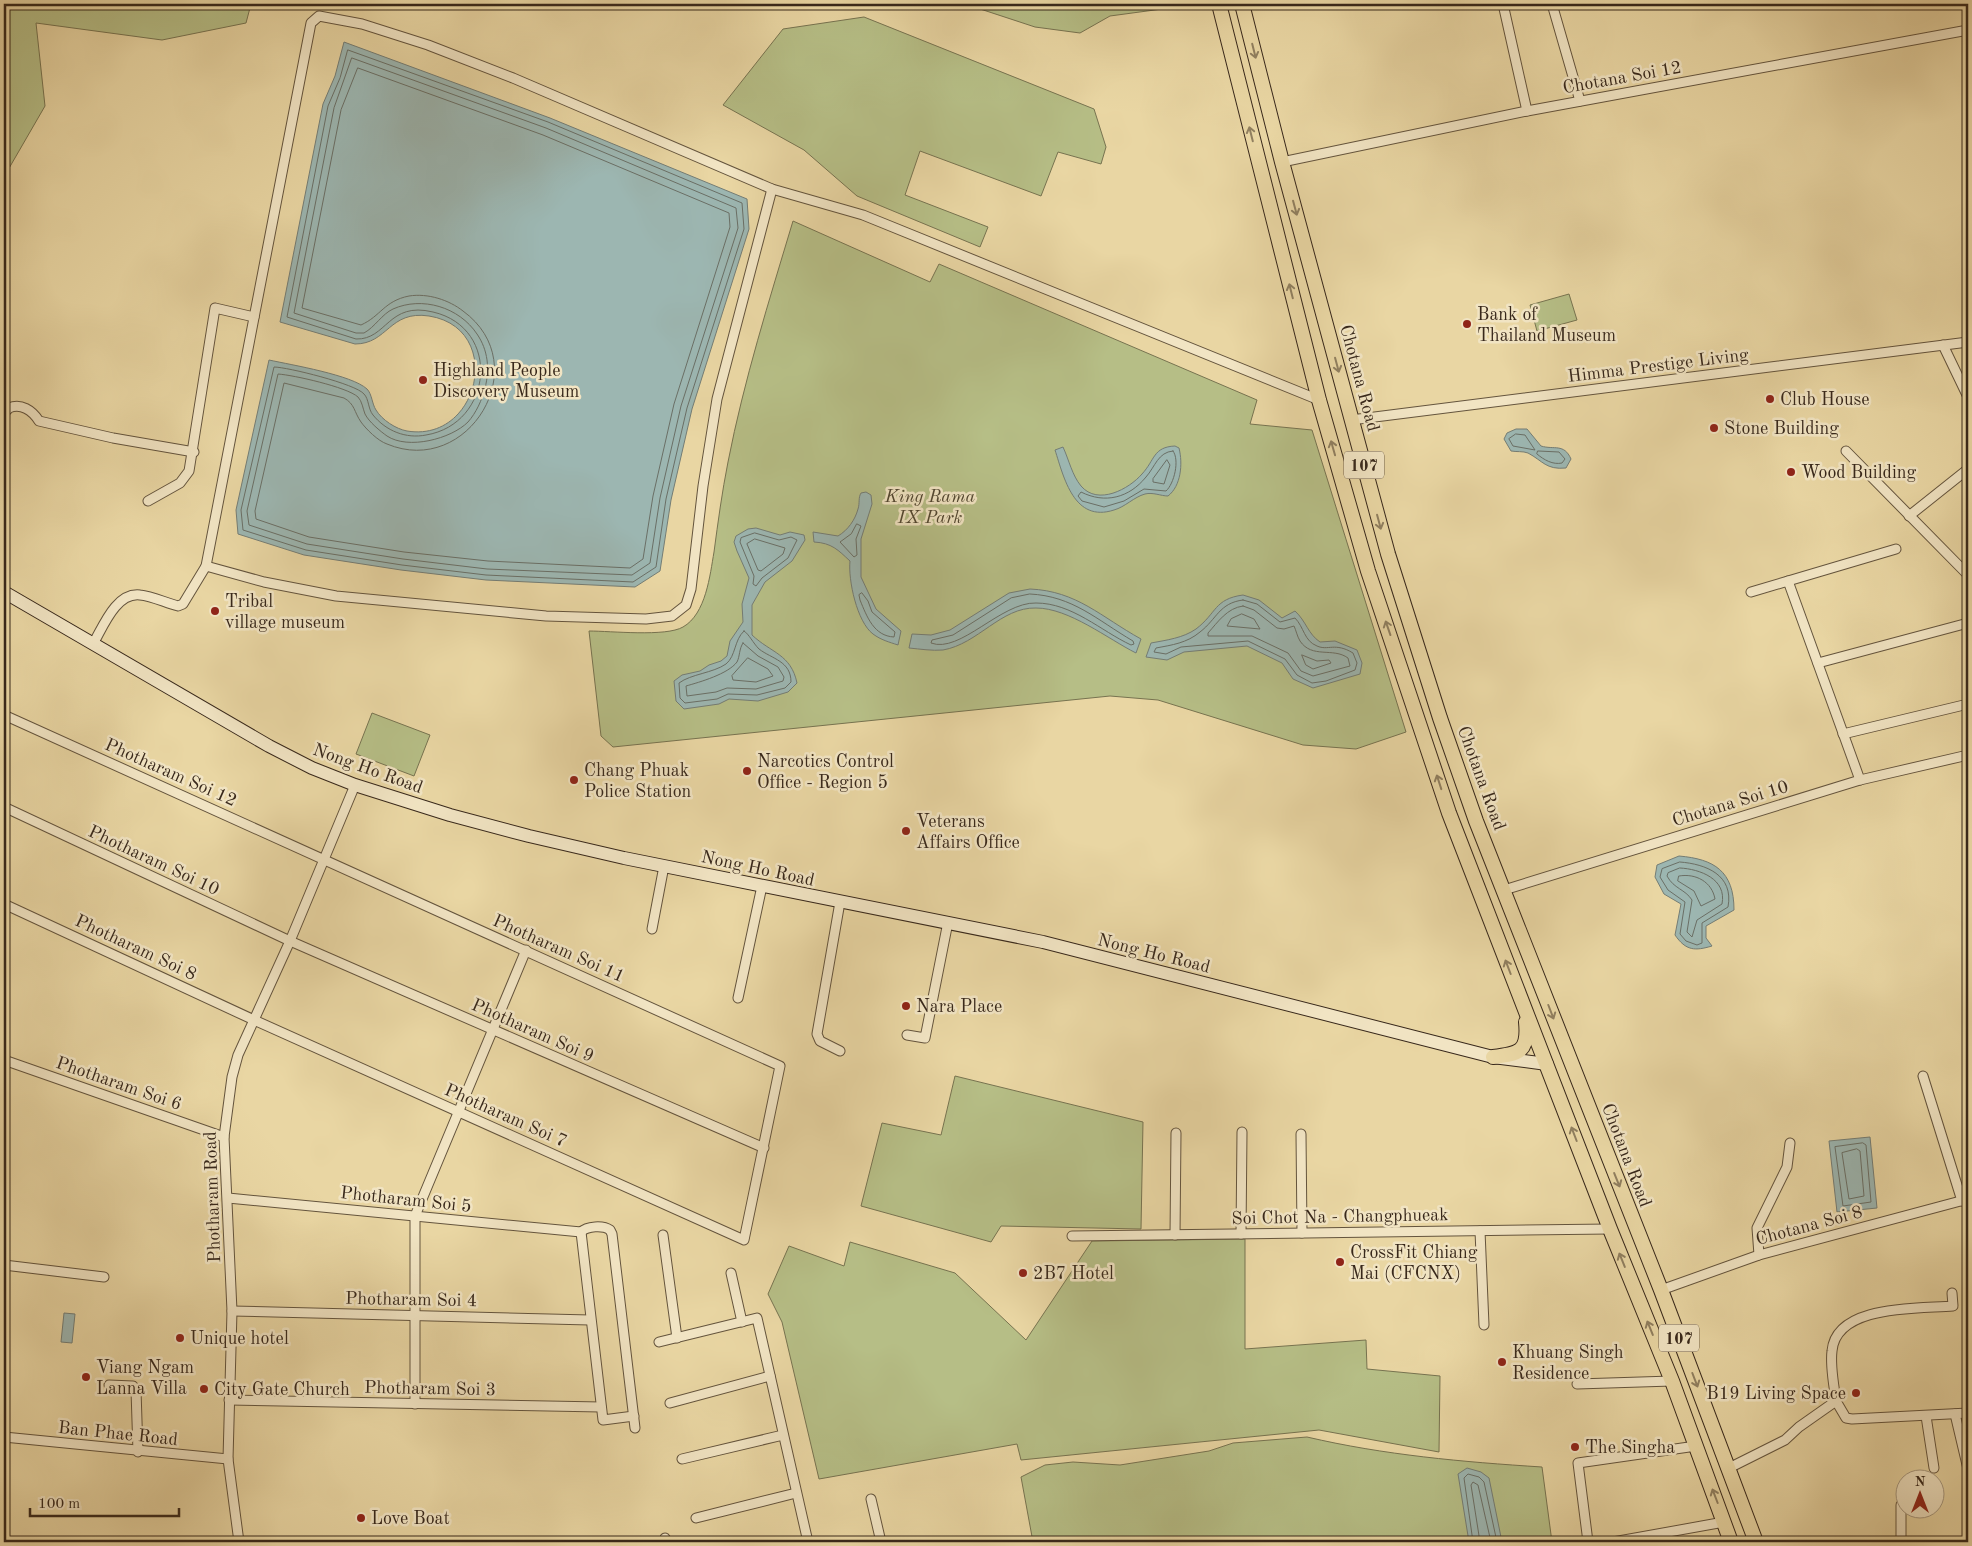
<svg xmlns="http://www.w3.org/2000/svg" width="1972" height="1546" font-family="'Old Standard TT',serif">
<rect width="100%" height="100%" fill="#e9d6a3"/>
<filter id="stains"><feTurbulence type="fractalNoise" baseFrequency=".004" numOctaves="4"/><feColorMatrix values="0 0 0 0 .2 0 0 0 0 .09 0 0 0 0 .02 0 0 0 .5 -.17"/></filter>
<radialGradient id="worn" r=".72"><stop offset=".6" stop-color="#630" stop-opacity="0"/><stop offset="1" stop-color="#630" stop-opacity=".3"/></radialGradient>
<!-- green -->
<g fill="#b6be86" stroke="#777350">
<path d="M4 4H251L246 23 162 40 36 23 45 106 8 170 4 171Z"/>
<path d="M965 4H1199L1110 16 1080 33 1035 27Z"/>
<path d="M864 17 1094 109 1106 147 1101 164 1058 152 1041 196 920 151 905 195 988 227 980 247 857 196 804 150 723 105 783 29Z"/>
<path d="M793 221 930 282 939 264 1257 400 1250 424 1312 430 1406 732 1356 749 1303 745 1158 700 1110 696 613 747 601 736 589 631C611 631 666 637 683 627 706 614 710 575 714 552 718 522 722 492 728 462 744 380 769 301 793 221Z"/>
<path d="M1569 294 1577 320 1537 331 1530 305Z"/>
<path d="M372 713 430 735 414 776 356 754Z"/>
<path d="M955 1076 1143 1122 1141 1229 1001 1226 991 1242 861 1206 882 1123 941 1135Z"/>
<path d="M1245 1239V1349L1366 1340 1367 1369 1440 1376 1439 1452 1319 1430 1021 1460 1017 1444 819 1479 782 1322 768 1294 789 1246 844 1266 850 1242 955 1273 1026 1340 1092 1241Z"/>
<path d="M1307 1437C1384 1455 1463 1462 1542 1467L1552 1542H1033L1021 1477 1045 1465 1073 1462 1120 1465 1209 1451 1233 1443Z"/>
</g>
<!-- water -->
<g fill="#9cb6b1" stroke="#747d75">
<path d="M344 42 550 118 747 199 749 229 692 409 671 500 660 571 635 587 486 580 401 570 304 555 238 534 236 510 269 360C292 365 352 375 367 389 372 394 372 404 376 410 382 420 396 429 407 431 480 443 505 328 429 316 389 310 388 344 355 344L280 322 323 104 335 76Z"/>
<path d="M1516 429H1527L1541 446C1554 450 1564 443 1571 459L1566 468C1546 470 1543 461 1528 453 1523 451 1516 452 1511 451L1504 439 1507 433Z"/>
<path d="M1175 446 1179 448C1183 464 1181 486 1168 496 1161 496 1153 492 1145 494 1134 497 1125 507 1114 510 1074 523 1064 478 1055 450L1063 447C1069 460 1072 475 1081 486 1098 506 1129 489 1142 474 1155 460 1153 447 1175 446Z"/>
<path d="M866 492 871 495 872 504 861 539V577L876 609 901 631 898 645C889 642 881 640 873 634 857 622 848 580 850 561 838 550 832 543 814 542L813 532 838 536C848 530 855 520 858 509 860 503 858 498 861 493Z"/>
<path d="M756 528 780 535 790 532 804 535 805 540 792 561 765 582 752 605V635C771 653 791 654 797 683L788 692 758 701 729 699 719 704 684 709 676 701 674 681 682 675 700 671 709 665 721 661 727 656 730 641 743 622 742 604 749 578 737 551 734 542 736 536 748 529Z"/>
<path d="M1030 589C1077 591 1101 617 1141 639L1136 653C1108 639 1069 608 1036 608 1001 607 978 644 943 650 932 651 920 649 909 648L912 634 931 635 950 630 1009 593Z"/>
<path d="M1243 595 1259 600 1282 618 1295 611C1306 621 1308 634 1320 642L1335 641 1357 650 1362 663 1360 674 1313 688 1293 679 1282 663 1247 646 1184 652 1167 660 1146 657 1151 643C1167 640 1183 638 1196 629 1217 613 1214 599 1243 595Z"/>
<path d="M1679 856C1714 859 1734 871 1734 910L1706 926V938L1712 946C1695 951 1686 951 1675 935L1681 904 1664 894 1655 877 1657 865Z"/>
<path d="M1870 1137 1877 1208 1837 1212 1829 1141Z"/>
<path d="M64 1313 75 1314 72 1343 61 1342Z"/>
<path d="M1467 1468 1481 1472 1489 1478 1502 1542H1469L1458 1474Z"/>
</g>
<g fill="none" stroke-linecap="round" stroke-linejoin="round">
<!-- shore -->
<g stroke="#6a6f66" stroke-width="1">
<path d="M348 50 548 122 742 203 744 229 687 408 666 499 656 567 633 582 486 575 402 565 306 550 243 530 241 510 274 367C287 367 356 384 364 394 369 399 368 409 373 415 386 431 406 439 426 435 493 424 502 328 433 312 388 301 387 340 356 339L287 317 328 106 340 78Z"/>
<path d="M352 58 546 128 736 208 738 228 681 406 660 498 650 563 632 575 487 569 403 559 307 544 249 525 247 511 278 374C293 375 347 387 358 397 362 401 363 409 365 414 369 422 380 431 387 436 408 450 451 439 468 422 476 413 482 400 485 388 490 369 488 350 477 334 459 307 422 296 393 309 382 314 375 327 364 333H356L294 313 334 108Z"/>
<path d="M358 68 543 135 729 213 730 227 674 404 653 496 643 559 630 568 488 561 404 552 309 537 256 519 255 511 284 383 344 398C355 404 354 412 361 422 366 429 378 441 387 444 468 478 537 365 463 311 449 300 428 293 409 296 384 301 381 316 361 325L302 308 341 110Z"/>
<path d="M1516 434 1525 435 1535 450 1513 446 1509 439Z"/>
<path d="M1173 451C1180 460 1174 484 1166 491L1144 489 1124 501 1104 507 1082 501 1078 496 1081 492C1105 504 1129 498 1146 477 1155 467 1158 452 1173 451Z"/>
<path d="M1538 451 1559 452 1565 459 1562 463C1553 465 1544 460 1537 454Z"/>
<path d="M1167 460 1170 465 1164 484 1153 482V479Z"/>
<path d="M857 524 861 526 856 539 857 555 854 557 840 542 851 534Z"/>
<path d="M755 533 779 540 791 537 797 540 788 558 762 578 756 586 753 584 754 576 740 542 741 538Z"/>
<path d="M755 539 785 548 783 554 761 571 758 570 747 544Z"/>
<path d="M862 593 868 601 872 612 895 632 894 637C874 636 867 617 860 600L859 595Z"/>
<path d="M1030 594C1073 596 1097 620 1133 641L1134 644 1131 645C1101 631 1072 603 1036 603 1001 602 960 654 931 643L932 640 953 635 1011 598Z"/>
<path d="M1243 600 1257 604 1280 622 1295 618C1304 627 1304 641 1317 646 1328 651 1335 642 1353 653L1357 663 1355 670 1326 681 1312 683 1297 675 1285 659 1248 641 1181 647 1166 654 1154 652 1156 648C1172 645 1187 643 1200 632 1217 619 1219 603 1243 600Z"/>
<path d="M1243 606 1254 610 1277 628 1284 629 1294 626C1296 630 1297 636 1300 641 1312 659 1333 647 1348 658L1350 666 1313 676 1301 671 1288 653 1252 636H1208V633C1218 622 1227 608 1243 606Z"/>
<path d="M1242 614 1254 619 1260 629 1227 626 1231 619Z"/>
<path d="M744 631C749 634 753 643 759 649 772 659 791 661 791 682L785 688 757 695 728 694 717 699 685 703 680 698 679 683C691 674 713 673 726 664 736 656 734 640 744 631Z"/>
<path d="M743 643 758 656 778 667 784 677 783 681 756 689 727 688 716 692 687 696 686 686C700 682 728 674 737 662 740 656 739 649 743 643Z"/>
<path d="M1302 655 1317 661 1329 660 1331 663 1313 669 1306 665Z"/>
<path d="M748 658 768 669 773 676 756 682 733 680 732 676Z"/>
<path d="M1680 862C1706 864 1734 875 1728 907L1702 923V943L1697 945 1686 941 1680 934 1685 902 1668 890 1660 877 1662 869Z"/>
<path d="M1680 868C1700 869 1727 879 1722 904L1697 920 1692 937 1687 932 1692 900C1685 889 1674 889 1667 876L1668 873Z"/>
<path d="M1679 876C1696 873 1712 882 1715 899L1701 906 1694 891 1678 881Z"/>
<path d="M1863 1143 1866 1145 1871 1202 1843 1206 1835 1147Z"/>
<path d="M1857 1149 1860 1151 1864 1196 1849 1199 1842 1153Z"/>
<path d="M1473 1542 1464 1478 1468 1474 1479 1477 1484 1482 1497 1542"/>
<path d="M1480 1542 1471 1485 1473 1482 1478 1485 1491 1542"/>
</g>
<defs>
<g id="street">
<path d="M1503 4 1527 111"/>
<path d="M1552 4 1580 101"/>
<path d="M1282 162 1527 111 1968 30"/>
<path d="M1943 345 1968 397"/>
<path d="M1351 420 1968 342"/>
<path d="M4 424V413L9 408C21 403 32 410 39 421L113 438 194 452"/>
<path d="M1846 451 1968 575"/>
<path d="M148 501 180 483 189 471 215 308 254 317"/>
<path d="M1909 516 1968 469"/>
<path d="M206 566 264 582 336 596 546 616 646 619 672 616 686 605 691 589 703 486 717 399 772 189"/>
<path d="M1788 581 1896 549"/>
<path d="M1751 592 1788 581 1860 780"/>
<path d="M93 644C103 627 116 592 140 595 152 596 166 603 178 606L183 604 206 566 311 23 319 16 362 24 428 45 513 78 772 189 863 215 1319 400"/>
<path d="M1818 663 1968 623"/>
<path d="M4 715 780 1066 744 1240 254 1020 4 904"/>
<path d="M1843 734 1968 704"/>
<path d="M4 807 290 941 764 1148"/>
<path d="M1504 890 1860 780 1968 755"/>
<path d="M652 929 664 866"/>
<path d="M738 998 762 886"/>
<path d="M907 1035 925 1038 948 922"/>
<path d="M840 1051 820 1041 817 1034 840 902"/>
<path d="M4 1060 224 1137"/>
<path d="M1923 1076 1962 1201"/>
<path d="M1301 1134 1302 1233"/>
<path d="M228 1198 581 1232"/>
<path d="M1480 1231 1484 1325"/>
<path d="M581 1232C587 1226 603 1225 610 1230L612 1234 635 1428"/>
<path d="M581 1232 603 1420 634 1416"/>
<path d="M1241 1234 1242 1132"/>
<path d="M663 1235 677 1338"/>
<path d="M1175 1235 1176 1133"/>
<path d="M1072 1236 1610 1229"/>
<path d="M1759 1255 1757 1228 1787 1167 1790 1143"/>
<path d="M4 1265 104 1277"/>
<path d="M731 1273 742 1322"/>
<path d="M1661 1290 1759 1255 1968 1199"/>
<path d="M232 1311 590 1320"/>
<path d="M659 1342 757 1318 808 1542"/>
<path d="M1577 1384 1672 1381"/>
<path d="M109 1385 133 1386 136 1390 138 1452"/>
<path d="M229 1400 601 1407"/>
<path d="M1836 1401C1834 1385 1830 1367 1832 1351 1836 1304 1919 1309 1953 1306L1952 1293"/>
<path d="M670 1403 770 1376"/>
<path d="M415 1404V1216L526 950"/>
<path d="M1955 1414 1968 1469"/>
<path d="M1926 1416 1934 1468"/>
<path d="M4 1437 228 1459"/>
<path d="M682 1459 783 1435"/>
<path d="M1729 1468 1785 1440 1799 1427 1836 1401 1846 1418 1852 1419 1968 1413"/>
<path d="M871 1499 881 1542"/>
<path d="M1901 1505V1542"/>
<path d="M696 1518 796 1493"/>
<path d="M665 1538 667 1542"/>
<path d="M239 1542 228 1459 232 1311 224 1137 232 1077 238 1055 290 941 355 785"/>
<path d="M1588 1542 1578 1463 1696 1446"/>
<path d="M1613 1542 1724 1522"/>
</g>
<path id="secondary" d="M4 592 269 746 312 768 355 785 450 815 529 836 624 858 1043 942 1493 1057 1547 1064"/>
<g id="primary">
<path d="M1219 4 1319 400 1368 571 1449 813 1610 1229 1672 1381 1731 1542"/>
<path d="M1242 4 1282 162 1388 554 1440 718 1476 821 1661 1290 1756 1542"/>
<path d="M1493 1057C1519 1054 1529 1052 1526 1022"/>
</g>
</defs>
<!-- street casing -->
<use href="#street" stroke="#64543d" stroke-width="11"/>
<!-- secondary casing -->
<use href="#secondary" stroke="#38281b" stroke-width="14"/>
<!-- primary casing -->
<use href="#primary" stroke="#38281b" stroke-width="16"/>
<!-- street -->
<use href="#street" stroke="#f1e4c3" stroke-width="9"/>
<!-- secondary -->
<use href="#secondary" stroke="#f1e4c3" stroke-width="12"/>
<!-- primary -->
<use href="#primary" stroke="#e9d6a3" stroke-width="14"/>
</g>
<!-- one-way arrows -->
<defs><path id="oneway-shaft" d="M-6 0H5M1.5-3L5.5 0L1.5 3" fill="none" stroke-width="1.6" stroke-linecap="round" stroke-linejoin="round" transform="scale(1.25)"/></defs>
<g stroke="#907f5f">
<use href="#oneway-shaft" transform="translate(1254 51) rotate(76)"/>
<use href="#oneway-shaft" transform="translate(1251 134) rotate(-104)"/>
<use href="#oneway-shaft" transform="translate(1295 208) rotate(75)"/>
<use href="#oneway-shaft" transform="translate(1291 291) rotate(-104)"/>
<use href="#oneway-shaft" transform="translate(1337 365) rotate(75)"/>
<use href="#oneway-shaft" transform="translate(1333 448) rotate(-106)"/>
<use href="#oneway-shaft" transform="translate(1379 522) rotate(75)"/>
<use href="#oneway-shaft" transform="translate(1388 628) rotate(-109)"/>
<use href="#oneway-shaft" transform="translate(1439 782) rotate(-108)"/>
<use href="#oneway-shaft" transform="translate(1508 967) rotate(-111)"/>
<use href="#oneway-shaft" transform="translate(1551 1012) rotate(69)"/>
<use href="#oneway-shaft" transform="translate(1574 1134) rotate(-111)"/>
<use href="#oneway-shaft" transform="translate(1617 1180) rotate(68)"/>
<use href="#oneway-shaft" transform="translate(1622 1260) rotate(-112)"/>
<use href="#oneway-shaft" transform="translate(1650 1328) rotate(-112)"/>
<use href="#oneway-shaft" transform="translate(1695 1380) rotate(69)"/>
<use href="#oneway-shaft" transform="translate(1715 1496) rotate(-111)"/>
</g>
<!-- markers -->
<g fill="#8f2418" stroke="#f1e4c3" stroke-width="2">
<circle cx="1467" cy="324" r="5"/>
<circle cx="423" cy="380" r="5"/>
<circle cx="1770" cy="399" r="5"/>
<circle cx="1714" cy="428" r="5"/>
<circle cx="1791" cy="472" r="5"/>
<circle cx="215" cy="611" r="5"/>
<circle cx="747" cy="771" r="5"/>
<circle cx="574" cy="780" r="5"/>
<circle cx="906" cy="831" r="5"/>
<circle cx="906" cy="1006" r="5"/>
<circle cx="1340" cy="1262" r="5"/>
<circle cx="1023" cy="1273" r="5"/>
<circle cx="180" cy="1338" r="5"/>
<circle cx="1502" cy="1362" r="5"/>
<circle cx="86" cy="1377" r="5"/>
<circle cx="204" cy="1389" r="5"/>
<circle cx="1856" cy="1393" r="5"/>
<circle cx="1575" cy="1447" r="5"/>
<circle cx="361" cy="1518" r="5"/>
</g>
<g text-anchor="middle" stroke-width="5" stroke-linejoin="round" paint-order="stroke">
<!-- shield labels -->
<g fill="#f1e4c3" stroke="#70604d" stroke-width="1">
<rect x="1344" y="451.5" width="40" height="27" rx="4"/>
<rect x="1659" y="1324.5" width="40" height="27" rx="4"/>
</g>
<g font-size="16" font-weight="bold" fill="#38281b">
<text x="1364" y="471">107</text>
<text x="1679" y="1344">107</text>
</g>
<!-- street labels -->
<g font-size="18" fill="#38281b" stroke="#f1e4c3">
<text transform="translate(1622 77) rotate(-10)" y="6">Chotana Soi 12</text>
<text transform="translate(1658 365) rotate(-7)" y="6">Himma Prestige Living</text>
<text transform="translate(1360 378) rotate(75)" y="6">Chotana Road</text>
<text transform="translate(368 768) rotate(20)" y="6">Nong Ho Road</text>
<text transform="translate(171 772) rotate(24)" y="6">Photharam Soi 12</text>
<text transform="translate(1482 778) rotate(70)" y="6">Chotana Road</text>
<text transform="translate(1730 803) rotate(-17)" y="6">Chotana Soi 10</text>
<text transform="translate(154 860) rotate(25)" y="6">Photharam Soi 10</text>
<text transform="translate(758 868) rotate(12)" y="6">Nong Ho Road</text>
<text transform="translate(136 947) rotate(25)" y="6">Photharam Soi 8</text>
<text transform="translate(559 948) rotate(24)" y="6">Photharam Soi 11</text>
<text transform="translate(1154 953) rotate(14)" y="6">Nong Ho Road</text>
<text transform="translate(533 1030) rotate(24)" y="6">Photharam Soi 9</text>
<text transform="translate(119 1083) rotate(19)" y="6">Photharam Soi 6</text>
<text transform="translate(506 1115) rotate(24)" y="6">Photharam Soi 7</text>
<text transform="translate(1627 1155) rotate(69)" y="6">Chotana Road</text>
<text transform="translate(212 1197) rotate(-92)" y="6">Photharam Road</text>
<text transform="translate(406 1199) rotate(6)" y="6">Photharam Soi 5</text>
<text transform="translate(1340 1216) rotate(-1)" y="6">Soi Chot Na - Changphueak</text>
<text transform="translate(1809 1225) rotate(-15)" y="6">Chotana Soi 8</text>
<text transform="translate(411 1299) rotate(1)" y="6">Photharam Soi 4</text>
<text transform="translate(430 1388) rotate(1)" y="6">Photharam Soi 3</text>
<text transform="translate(118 1433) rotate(6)" y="6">Ban Phae Road</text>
</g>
<!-- poi labels -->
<g font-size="18" fill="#38281b" stroke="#f1e4c3" text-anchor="start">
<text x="1477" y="320">Bank of<tspan x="1477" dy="21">Thailand Museum</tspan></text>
<text x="433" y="376">Highland People<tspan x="433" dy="21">Discovery Museum</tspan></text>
<text x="1780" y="405">Club House</text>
<text x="1724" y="434">Stone Building</text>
<text x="1801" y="478">Wood Building</text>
<text x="225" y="607">Tribal<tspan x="225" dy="21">village museum</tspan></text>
<text x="757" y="767">Narcotics Control<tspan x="757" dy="21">Office - Region 5</tspan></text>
<text x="584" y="776">Chang Phuak<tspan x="584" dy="21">Police Station</tspan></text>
<text x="916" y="827">Veterans<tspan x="916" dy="21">Affairs Office</tspan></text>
<text x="916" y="1012">Nara Place</text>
<text x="1350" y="1258">CrossFit Chiang<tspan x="1350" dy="21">Mai (CFCNX)</tspan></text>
<text x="1033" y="1279">2B7 Hotel</text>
<text x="190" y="1344">Unique hotel</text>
<text x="1512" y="1358">Khuang Singh<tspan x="1512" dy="21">Residence</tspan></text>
<text x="96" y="1373">Viang Ngam<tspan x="96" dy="21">Lanna Villa</tspan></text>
<text x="214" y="1395">City Gate Church</text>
<text x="1846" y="1399" text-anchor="end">B19 Living Space</text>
<text x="1585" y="1453">The Singha</text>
<text x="371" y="1524">Love Boat</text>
</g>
<!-- park labels -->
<g font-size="18" font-style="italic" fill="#514630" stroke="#f1e4c3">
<text x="930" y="502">King Rama<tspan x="930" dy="21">IX Park</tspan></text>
</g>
</g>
<!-- margin -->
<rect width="1972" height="1546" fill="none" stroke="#e9d6a3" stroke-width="20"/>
<rect x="5" y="5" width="1962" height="1536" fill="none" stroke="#38281b" stroke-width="2.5"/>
<rect x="10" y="10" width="1952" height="1526" fill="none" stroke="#38281b"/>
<!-- north arrow -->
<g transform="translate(1920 1494)"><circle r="24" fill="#f1e4c3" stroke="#a79980"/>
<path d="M0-4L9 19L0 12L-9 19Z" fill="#8f2418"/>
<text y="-8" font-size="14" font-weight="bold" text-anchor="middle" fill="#38281b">N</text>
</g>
<!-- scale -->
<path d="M30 1508v8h149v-8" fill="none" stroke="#38281b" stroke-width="2.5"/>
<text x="38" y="1508" font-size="15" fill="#38281b" stroke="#f1e4c3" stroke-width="4" paint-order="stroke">100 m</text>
<rect width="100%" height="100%" filter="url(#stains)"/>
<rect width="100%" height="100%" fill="url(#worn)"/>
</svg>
